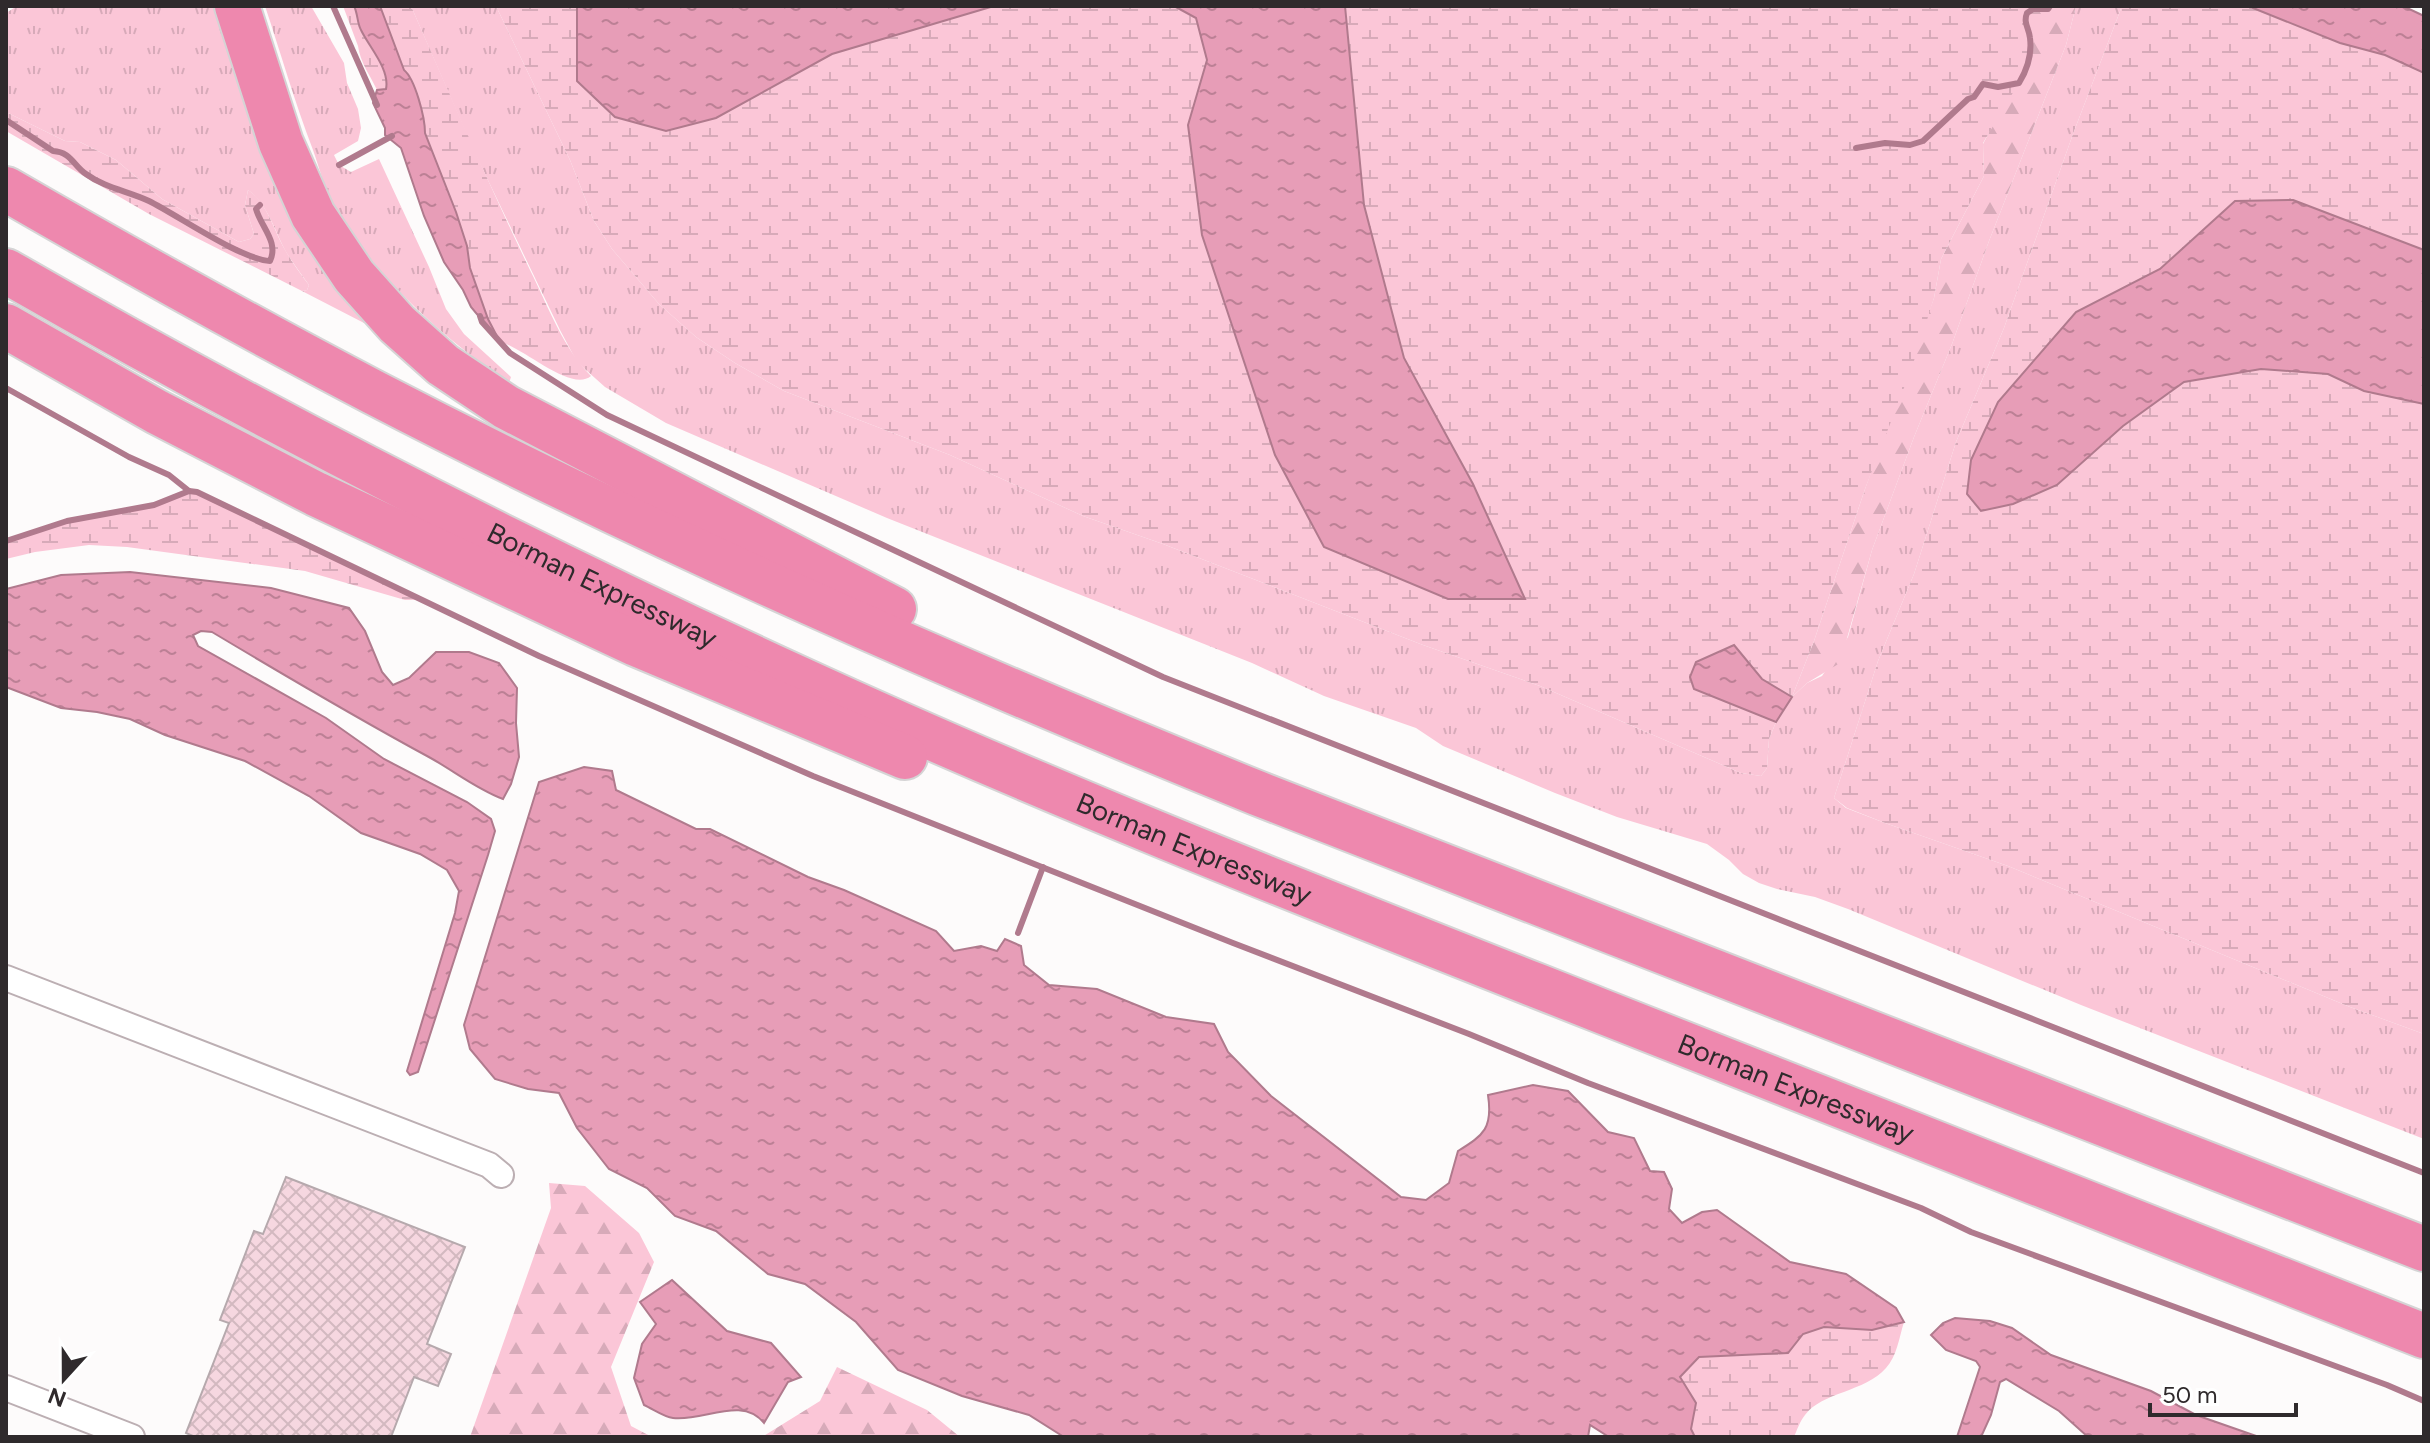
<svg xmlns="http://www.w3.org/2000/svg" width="2430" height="1443" font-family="Figtree,sans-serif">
<defs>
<pattern id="grass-tufts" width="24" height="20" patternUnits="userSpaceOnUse" patternTransform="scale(2)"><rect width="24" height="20" fill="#fbc6d7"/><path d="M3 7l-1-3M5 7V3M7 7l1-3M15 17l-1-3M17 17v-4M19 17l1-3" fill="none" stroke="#d7aab9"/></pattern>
<pattern id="forest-firs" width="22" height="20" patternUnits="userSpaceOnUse" patternTransform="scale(2)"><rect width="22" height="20" fill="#fbc6d7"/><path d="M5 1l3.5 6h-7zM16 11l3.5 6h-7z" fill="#d7aab9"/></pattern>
<pattern id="wetland-marsh" width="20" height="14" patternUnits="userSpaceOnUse" patternTransform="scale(2)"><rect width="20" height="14" fill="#fbc6d7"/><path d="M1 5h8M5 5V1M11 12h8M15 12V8" fill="none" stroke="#d7aab9"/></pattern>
<pattern id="water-ripples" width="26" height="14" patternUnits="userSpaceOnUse" patternTransform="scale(2)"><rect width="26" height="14" fill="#e79db7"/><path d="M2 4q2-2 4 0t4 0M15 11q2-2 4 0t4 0" fill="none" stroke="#bc8095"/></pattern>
<pattern id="building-cross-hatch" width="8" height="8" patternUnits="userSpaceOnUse" patternTransform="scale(2)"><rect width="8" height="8" fill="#f6d7e0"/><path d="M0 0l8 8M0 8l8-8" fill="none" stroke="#d3b9c0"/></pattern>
</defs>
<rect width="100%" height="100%" fill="#fdfbfb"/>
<!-- grass -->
<g fill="url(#grass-tufts)">
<path d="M17 6H214L267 162 366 320 364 323 302 291 307 290 309 285C301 274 293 263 286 252 275 232 268 204 248 190L245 205 254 234 250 239 239 242 162 199 116 160 80 142 65 141 6 112V13Z"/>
<path d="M265 6H311L344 63 347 83 358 109 361 128 358 141 334 155 339 165 351 172 379 159 429 267 446 309 464 334 511 377 509 383C440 336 374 276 332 202 324 186 319 167 313 150 295 103 281 54 265 6Z"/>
<path d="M411 6H496L570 160 594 221 612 249 659 304 696 337 735 363 784 391 950 455 1083 516 1163 544 1423 645 1540 686 1741 773 1761 776 1767 768 1769 739 1776 722 1792 697 1807 683 1822 676 1848 637 1872 550 1914 437 1952 344 1989 241 2066 45 2076 6H2122L2073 134 2004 328 1956 442 1914 574 1878 661 1834 798 1846 808 1885 823 2008 866 2350 1007 2424 1034V1139L2081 1005 1848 909 1815 897 1777 889 1759 883 1743 874 1729 860 1707 844 1617 817 1555 793 1443 746 1416 728 1324 696 1252 663 887 518 666 423 605 387 577 362 560 330 473 149Z"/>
</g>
<!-- forest -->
<g fill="url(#forest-firs)">
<path d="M2050 6H2076L2066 45 1989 241 1952 344 1914 437 1872 550 1840 663 1807 683 1792 697 1814 641 1865 489 1934 298 1941 259 1984 176 1983 144 1997 117 2030 40 2024 20 2027 13 2033 9H2048Z"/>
<path d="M549 1183 585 1186 639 1233 654 1262 611 1367 631 1426 652 1437H470L551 1208Z"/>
<path d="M837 1367 927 1410 960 1437H762L820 1401Z"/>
</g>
<!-- wetland -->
<g fill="url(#wetland-marsh)">
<path d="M343 6H354C358 14 357 23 361 31 369 48 390 69 386 89L377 90C370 75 360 62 358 46Z"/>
<path d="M380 6H411C450 95 488 183 530 270 548 306 563 348 591 376 571 393 523 347 500 342L488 319 470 268 467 246 456 212 425 132C425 117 415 79 404 70Z"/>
<path d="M496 6H577V81L615 117 716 118 832 54 994 6H1174L1196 18 1207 60 1188 125 1324 547 1448 599 1524 598 1473 484 1404 358 1364 205 1345 6H2050L2048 9H2033L2027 13 2024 20 2030 39 2027 69 1983 143 1984 176 1941 259 1934 298 1912 367 1865 489 1814 641 1792 697 1762 679 1734 645 1696 662 1691 676 1694 689 1776 722 1769 739 1767 768 1761 776 1741 773 1540 686 1423 645 1163 544 1083 516 950 455 784 391 735 363 696 337 659 304 612 249 594 221 570 160Z"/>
<path d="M2122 6H2247L2340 43 2385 55 2424 73V250L2293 200 2235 201 2160 269 2076 312 1998 402 2123 426 2184 382 2261 369 2328 374 2364 391 2424 404V1034L2350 1007 2008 866 1885 823 1847 808 1834 798 1878 661 1914 574 1956 442 2004 328 2073 134Z"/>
<path d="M6 112 65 141 80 142 116 160 162 199 239 242 250 239 254 234 245 205 248 190C266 201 274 230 284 248 291 261 300 273 309 285L307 290 302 291 149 214 6 131Z"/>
<path d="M189 491 197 492 420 600H405L305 571 127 547 89 545 35 552 6 559V541L67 521 154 505Z"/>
<path d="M1904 1322C1899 1338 1897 1356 1886 1368 1865 1392 1822 1392 1805 1415 1800 1421 1797 1430 1794 1437H1695L1691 1429 1696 1403 1680 1377 1699 1357 1788 1353 1803 1334 1824 1327 1872 1330Z"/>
</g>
<!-- water -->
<g fill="url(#water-ripples)" stroke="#b07a8d" stroke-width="2">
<path d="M354 6H380L404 70C415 79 425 117 425 133L456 212 467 246 470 268 488 319 500 342 471 307 463 290 444 262 424 216 401 148 385 135V128L373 103 377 90 386 89C390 69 369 47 361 30 357 23 358 14 354 6Z"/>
<path d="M577 6H994L832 54 716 118 666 131 615 117 577 81Z"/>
<path d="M1174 6H1345L1364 205 1404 358 1473 484 1525 599H1448L1324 547 1275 455 1202 235 1188 125 1207 60 1196 18Z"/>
<path d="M2248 6H2403L2424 16V73L2385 55 2340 43Z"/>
<path d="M2293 200 2424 250V404L2364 391 2328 374 2261 369 2184 382 2123 426 2057 485 2013 504 1981 511 1967 494 1971 460 1998 402 2076 312 2160 269 2235 201Z"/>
<path d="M130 572 271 588 349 608 365 631 382 672 393 685 409 678 436 652H469L499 663 517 688 516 723 519 757 511 784 503 799C476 789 453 770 427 756 355 717 284 675 212 632L201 631 193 635 198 646 326 718 384 759 467 802 491 819 495 831 488 855 418 1072 410 1075 407 1071 455 913 459 891 447 870 420 854 361 833 309 796 245 761 165 735 130 719 97 712 61 708 6 687V589L61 575Z"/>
<path d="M1734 645 1762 679 1792 697 1776 722 1694 689 1690 677 1696 662Z"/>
<path d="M584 767 612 771 616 790 696 829H710L808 877 844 890 936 931 954 951 981 946 997 951 1005 939 1021 946 1024 965 1049 985 1097 989 1166 1017 1214 1024 1228 1052 1271 1096 1401 1197 1426 1200 1449 1183 1458 1151C1484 1135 1493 1128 1488 1095L1533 1085 1568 1091 1608 1132 1634 1138 1650 1171 1664 1172 1672 1189 1669 1209 1682 1223 1702 1212 1717 1210 1790 1262 1846 1274 1896 1308 1904 1322 1872 1330 1824 1327 1803 1334 1788 1353 1699 1357 1680 1377 1696 1403 1691 1429 1695 1437H1609L1590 1425 1588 1437H1064L1029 1415 962 1396 898 1370 856 1322 805 1284 768 1274 716 1231 675 1216 647 1188 609 1169 577 1128 559 1093 528 1089 495 1079 470 1049 464 1025 539 782Z"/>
<path d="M672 1280 727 1331 771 1343 801 1377 788 1382 764 1423C742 1395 703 1422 673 1418 664 1417 653 1409 644 1405L634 1378 642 1344 656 1324 640 1302Z"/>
<path d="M1955 1318 1990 1321 2012 1328 2051 1355 2151 1391 2196 1415 2259 1437H2088L2059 1411 2006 1379 2000 1382 1991 1415 1981 1437H1957L1980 1367 1976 1361 1946 1350 1931 1335 1943 1323Z"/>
</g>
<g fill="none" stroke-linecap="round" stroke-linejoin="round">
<!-- stream -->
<g stroke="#b07a8d" stroke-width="6">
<path d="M333 6 377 105"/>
<path d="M6 120 53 151C71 152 73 165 86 174 105 188 128 191 149 201 179 216 240 259 270 261 279 242 261 227 256 209L260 205"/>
<path d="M1856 148 1885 143 1910 145 1923 141 1968 99 1974 97 1983 84 1998 87 2019 83C2027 70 2032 54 2030 38 2029 28 2023 23 2027 13L2033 9H2048L2050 6"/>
<path d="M339 165 392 136"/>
<path d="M480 316 482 322 510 353 607 415 1163 677 2424 1173"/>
<path d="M6 388 129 457 169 475 189 491"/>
<path d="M6 541 67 521 154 505 189 491 197 492 539 656 813 776 1233 943 1469 1034 1588 1083 1921 1208 1971 1232 2387 1385 2424 1401"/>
<path d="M1018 933 1043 867"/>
</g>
</g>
<!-- building -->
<path fill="url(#building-cross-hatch)" stroke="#b6a9ad" stroke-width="2" d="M286 1177 465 1247 427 1344 451 1354 438 1386 414 1377 391 1437H195L186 1433 229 1323 220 1320 254 1231 263 1234Z"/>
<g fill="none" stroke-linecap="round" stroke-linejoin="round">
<defs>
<g id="minor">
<path d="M6 978 489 1165 501 1175"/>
<path d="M6 1388 132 1437"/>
</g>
<g id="motorway">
<path d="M237 6 281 143 313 215 354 276 397 324 443 365 506 407 894 609"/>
<path d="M6 189C127 259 249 327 373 392 660 541 957 671 1257 793L2424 1249"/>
<path id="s1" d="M6 271C263 419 528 554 798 678 1059 798 1328 903 1596 1009 1872 1118 2148 1227 2424 1336"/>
<path d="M6 326 157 412 316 494 636 644 905 757"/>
</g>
</defs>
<!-- minor casing -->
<use href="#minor" stroke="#bcafb3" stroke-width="28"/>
<!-- motorway casing -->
<use href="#motorway" stroke="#d5d4d5" stroke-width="48"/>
<!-- minor -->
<use href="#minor" stroke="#fff" stroke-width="24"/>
<!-- motorway -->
<use href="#motorway" stroke="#ee88ae" stroke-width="44"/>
</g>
<g text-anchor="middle" stroke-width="6" stroke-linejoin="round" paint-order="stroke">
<!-- street labels -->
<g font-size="28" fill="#2f2a2c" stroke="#fff">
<text dy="10" stroke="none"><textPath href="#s1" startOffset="674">Borman Expressway</textPath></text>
<text dy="10" stroke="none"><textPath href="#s1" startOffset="1322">Borman Expressway</textPath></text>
<text dy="10" stroke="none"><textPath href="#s1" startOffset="1970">Borman Expressway</textPath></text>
</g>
</g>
<!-- border -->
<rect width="2430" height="1443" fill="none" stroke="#2f2a2c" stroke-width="16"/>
<!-- north arrow -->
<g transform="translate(64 1379) rotate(201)" stroke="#ffffff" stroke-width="6" paint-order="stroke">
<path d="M0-6L14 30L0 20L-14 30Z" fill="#2f2a2c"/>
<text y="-12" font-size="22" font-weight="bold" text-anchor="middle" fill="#2f2a2c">N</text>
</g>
<!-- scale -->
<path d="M2150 1403v12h146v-12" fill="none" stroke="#2f2a2c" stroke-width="4"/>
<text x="2162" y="1403" font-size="24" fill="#2f2a2c" stroke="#ffffff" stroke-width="6" paint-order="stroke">50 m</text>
</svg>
